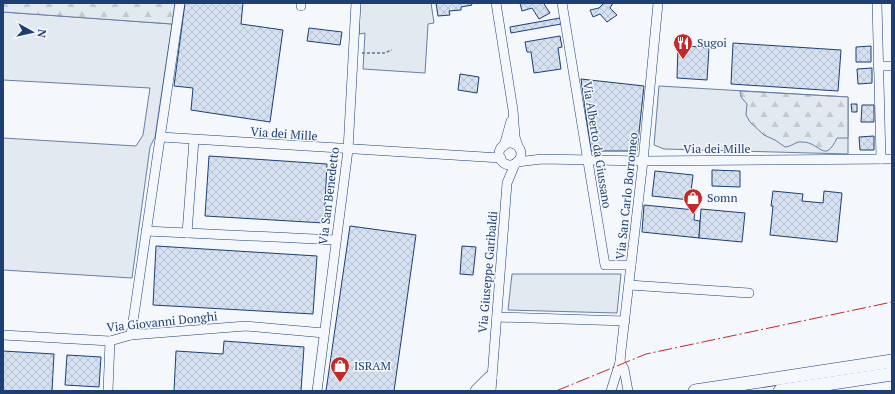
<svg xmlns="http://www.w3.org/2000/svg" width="895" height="394" font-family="'PT Serif',serif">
<defs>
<pattern id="forest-firs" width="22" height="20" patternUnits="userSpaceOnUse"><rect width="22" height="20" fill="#e3e9f0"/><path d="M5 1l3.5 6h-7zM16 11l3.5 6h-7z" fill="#c2c9d1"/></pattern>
<pattern id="building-cross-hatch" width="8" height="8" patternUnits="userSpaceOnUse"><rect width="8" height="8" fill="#d5e0f0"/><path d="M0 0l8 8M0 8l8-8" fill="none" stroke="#b6c1d1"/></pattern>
</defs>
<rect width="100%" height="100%" fill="#f4f7fb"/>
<!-- green -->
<g fill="#e3e9f0" stroke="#687fa3">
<path d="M360 3H431L434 23 428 24 425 73 363 69 365 33 359 34Z"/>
<path d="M3 12 172 24 155 137 150 147 132 278 3 270V138L136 146 143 135 150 88 3 80Z"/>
<path d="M659 86 848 97V154L664 149 654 145Z"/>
<path d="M512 274H621L617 313 508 310Z"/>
</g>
<!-- forest -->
<g fill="url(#forest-firs)" stroke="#687fa3">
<path d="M3 3H175L172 24 3 12Z"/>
<path d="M740 91 848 97V138H837C824 165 821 142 802 142 796 141 791 147 785 147L775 140 764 135 750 122 746 115 747 104 741 97Z"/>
</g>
<!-- building -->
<g fill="url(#building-cross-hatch)" stroke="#1d3f73">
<path d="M185 3H243L241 24 283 30 270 122 191 110 193 88 174 86Z"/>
<path d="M436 3H471L472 5 461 7V10L449 11 450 15 438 16Z"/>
<path d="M520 3H545L544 4 550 13 539 19 532 8 522 11Z"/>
<path d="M604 3H613L610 8 617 15 607 22 600 14 593 17 590 10 599 8Z"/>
<path d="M560 18 561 24 511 33 510 27Z"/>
<path d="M309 28 342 32 340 45 307 41Z"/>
<path d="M560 36 562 47 558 48 561 69 534 73 531 52H527L525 42Z"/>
<path d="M733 43 841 50 838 91 731 84Z"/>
<path d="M678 45 709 48 707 80 677 78Z"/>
<path d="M871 46V62H856V47Z"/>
<path d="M872 68V83L858 84 857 69Z"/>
<path d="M460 74 479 77 477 93 458 90Z"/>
<path d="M581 79 644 86 637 151H591Z"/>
<path d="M851 104H857V112H852Z"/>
<path d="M862 105H874V122H861Z"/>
<path d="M874 136V150H860L859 137Z"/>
<path d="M209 156 327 164 324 223 205 216Z"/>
<path d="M712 170 740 171V187L712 186Z"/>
<path d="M655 171 693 175 690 200 652 196Z"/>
<path d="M773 191 803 194 802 201 823 203 824 191 842 193 837 242 770 235 773 206H771Z"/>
<path d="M644 205 695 210 694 220 700 221 699 238 642 232Z"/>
<path d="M701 209 745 213 742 242 699 238Z"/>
<path d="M350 226 416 235 394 391H326Z"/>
<path d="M156 246 317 256 313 314 153 305Z"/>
<path d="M462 246 476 247 473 275 460 274Z"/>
<path d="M224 341 304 347 301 391H174L176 351 223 354Z"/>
<path d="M3 351 54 354 52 391H3Z"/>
<path d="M67 355 101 357 99 387 65 385Z"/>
</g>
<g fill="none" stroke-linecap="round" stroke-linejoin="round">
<defs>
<g id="minor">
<path d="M496 3 513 110 515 137 518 146"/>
<path d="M562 3 605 265H631"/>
<path d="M877 3 881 159"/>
<path d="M301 6V3"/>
<path d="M878 66H892"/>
<path d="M161 137 501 158"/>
<circle cx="510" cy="154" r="11"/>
<path d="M504 146 511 121"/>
<path d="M517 162 542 159 643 161 892 159"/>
<path d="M146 231 336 240"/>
<path d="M187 233 194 140"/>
<path d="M629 285 749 293"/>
<path d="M497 317 625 321"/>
<path d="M3 335 110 341 131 335 246 326 324 333"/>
<path d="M131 335 180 3"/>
<path d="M620 362 624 369 628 391"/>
<path d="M108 391 110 341"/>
<path d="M317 391 348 150 356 3"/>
<path d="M491 391 507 183 515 164"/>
<path d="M611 391 620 362 621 351 643 161 658 3"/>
</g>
<g id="highway">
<path d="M477 391 490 378"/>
<path d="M695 391 892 361"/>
<path d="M780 391 892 374"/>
</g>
</defs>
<!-- minor casing -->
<use href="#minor" stroke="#1d3f73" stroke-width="10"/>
<!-- highway casing -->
<use href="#highway" stroke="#1d3f73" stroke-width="14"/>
<!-- path -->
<path stroke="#5e769c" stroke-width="1.5" stroke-dasharray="3 2" stroke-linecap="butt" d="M362 53H384L392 50"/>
<!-- minor -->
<use href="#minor" stroke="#f4f7fb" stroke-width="9"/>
<!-- highway -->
<use href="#highway" stroke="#f4f7fb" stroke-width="13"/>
<!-- power -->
<path stroke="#c62828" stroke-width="1" stroke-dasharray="14 3 2 3" stroke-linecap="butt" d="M556 391 646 354 892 302"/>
</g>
<!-- icons -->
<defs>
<symbol id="restaurant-pin" viewBox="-11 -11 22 30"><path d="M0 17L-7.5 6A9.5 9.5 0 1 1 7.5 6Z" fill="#c62828" stroke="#f4f7fb"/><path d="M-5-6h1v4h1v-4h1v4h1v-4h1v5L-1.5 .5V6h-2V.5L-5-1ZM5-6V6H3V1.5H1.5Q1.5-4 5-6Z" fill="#fff"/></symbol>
<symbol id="shop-pin" viewBox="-11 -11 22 30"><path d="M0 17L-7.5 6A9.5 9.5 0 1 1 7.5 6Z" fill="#c62828" stroke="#f4f7fb"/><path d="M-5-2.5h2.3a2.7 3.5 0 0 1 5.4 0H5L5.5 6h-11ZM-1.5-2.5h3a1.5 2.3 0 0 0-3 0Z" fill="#fff"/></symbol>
</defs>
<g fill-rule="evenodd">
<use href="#restaurant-pin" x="672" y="32" width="22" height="30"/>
<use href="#shop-pin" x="682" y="187" width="22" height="30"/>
<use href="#shop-pin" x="329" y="355" width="22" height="30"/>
</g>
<g text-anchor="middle" stroke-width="3" stroke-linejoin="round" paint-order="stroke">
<!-- poi labels -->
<g font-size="12" fill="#1d3f73" stroke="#f4f7fb" text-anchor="start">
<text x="697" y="47">Sugoi</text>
<text x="707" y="202">Somn</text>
<text x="354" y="370">ISRAM</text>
</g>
<!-- street labels -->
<g font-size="12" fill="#1d3f73" stroke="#f4f7fb">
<text transform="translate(284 134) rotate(4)" y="4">Via dei Mille</text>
<text transform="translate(597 145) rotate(81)" y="4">Via Alberto da Giussano</text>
<text x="717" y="153">Via dei Mille</text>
<text transform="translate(329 196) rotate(-83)" y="4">Via San Benedetto</text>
<text transform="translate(627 196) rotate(-84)" y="4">Via San Carlo Borromeo</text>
<text transform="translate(488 272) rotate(-85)" y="4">Via Giuseppe Garibaldi</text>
<text transform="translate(162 322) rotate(-6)" y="4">Via Giovanni Donghi</text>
</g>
</g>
<!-- border -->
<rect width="895" height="394" fill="none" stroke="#1d3f73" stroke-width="8"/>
<!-- north arrow -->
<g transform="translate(32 32) rotate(98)" stroke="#f4f7fb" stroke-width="3" paint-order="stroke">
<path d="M0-3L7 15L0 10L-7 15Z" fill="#1d3f73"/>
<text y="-6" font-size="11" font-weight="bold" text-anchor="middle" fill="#1d3f73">N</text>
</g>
</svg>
